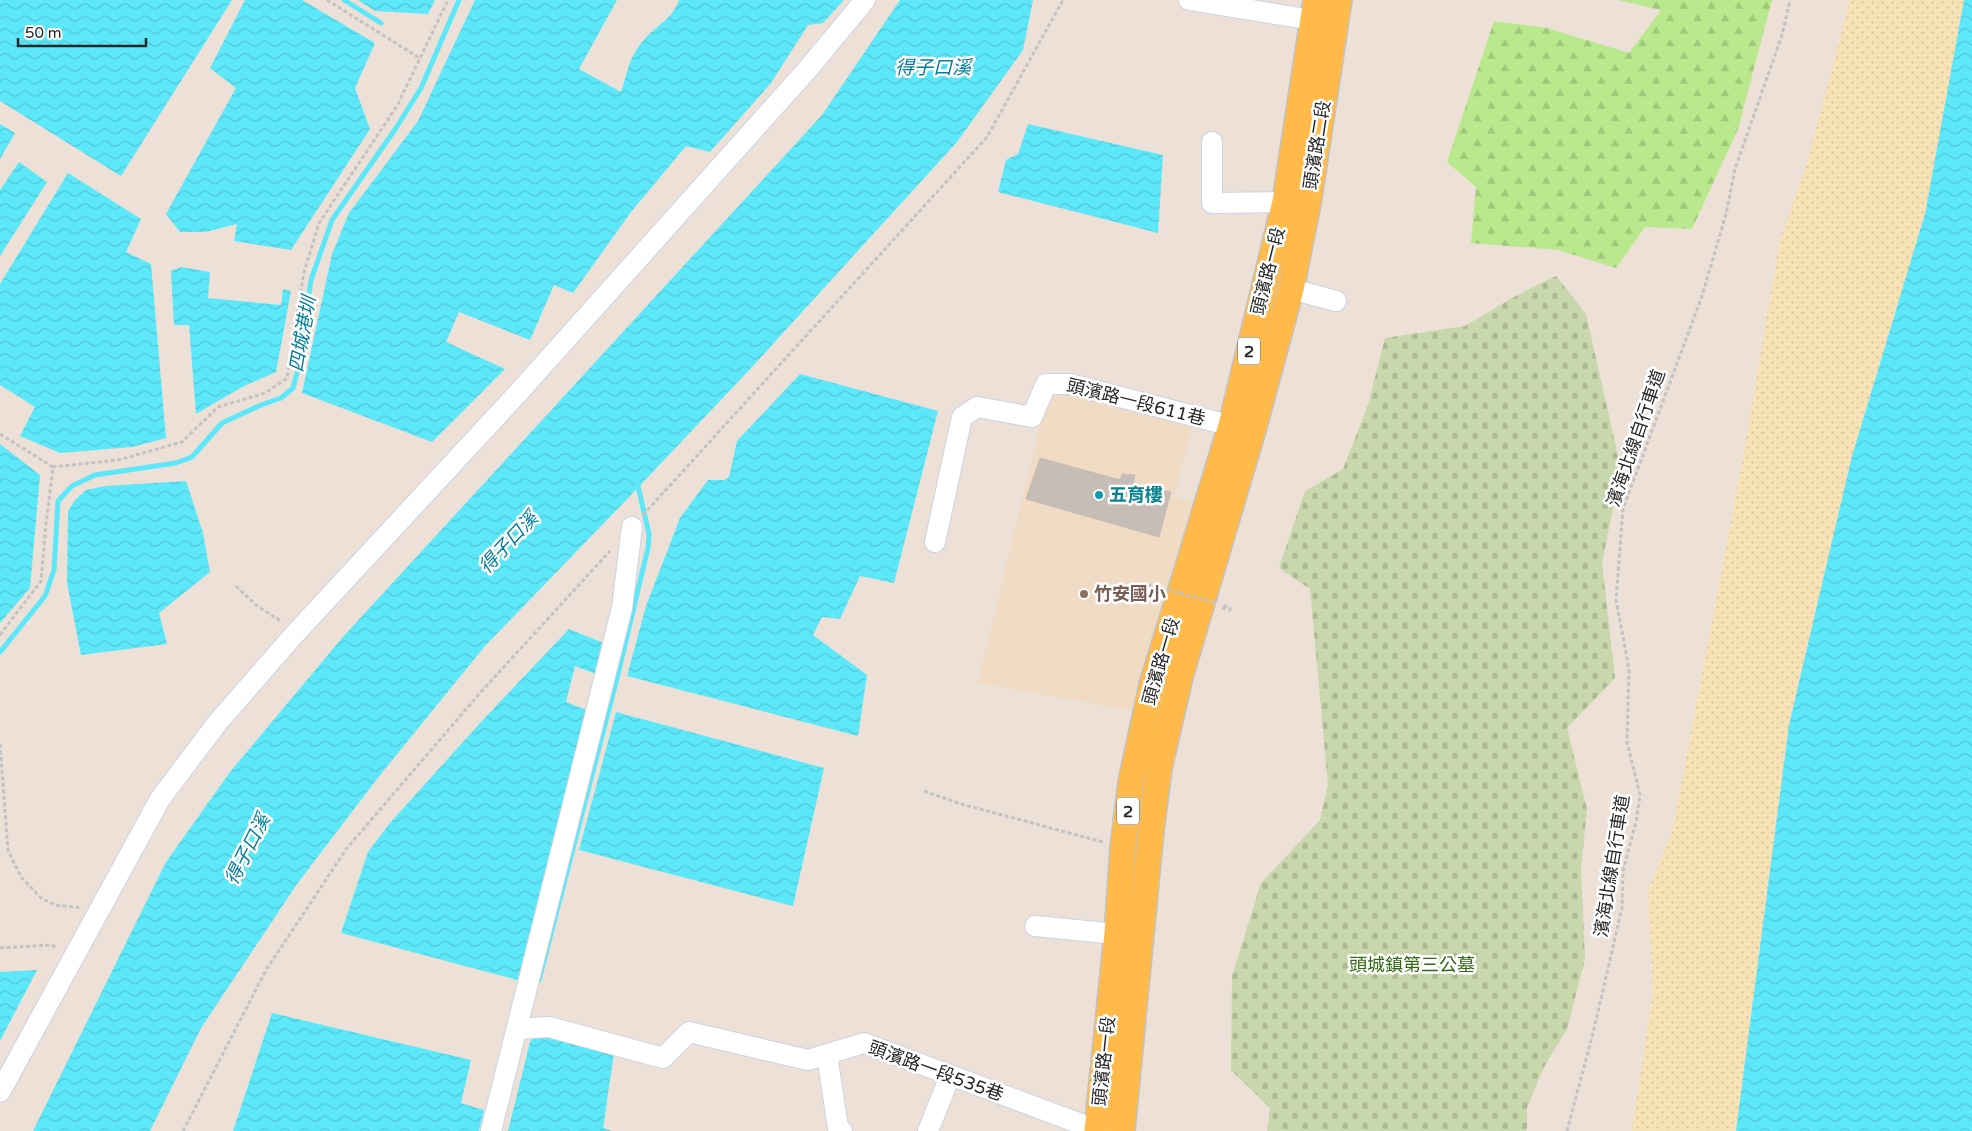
<svg xmlns="http://www.w3.org/2000/svg" width="1972" height="1131" font-family="'Varela Round','Noto Sans TC',sans-serif">
<defs>
<pattern id="forest-firs" width="22" height="20" patternUnits="userSpaceOnUse" patternTransform="scale(1.25)"><rect width="22" height="20" fill="#bae98d"/><path d="M5 1l3.5 6h-7zM16 11l3.5 6h-7z" fill="#a0c87a"/></pattern>
<pattern id="sand-dots" width="8" height="8" patternUnits="userSpaceOnUse" patternTransform="scale(1.25)"><rect width="8" height="8" fill="#f6e2b5"/><path d="M2 2h.1M6 6h.1" fill="none" stroke="#d3c29c" stroke-width="1.8" stroke-linecap="round"/></pattern>
<pattern id="cemetery-stones" width="16" height="16" patternUnits="userSpaceOnUse" patternTransform="scale(1.25)"><rect width="16" height="16" fill="#c8d8ac"/><path d="M2 7V4a2 2 0 0 1 4 0v3zM10 15v-3a2 2 0 0 1 4 0v3z" fill="#acb994"/></pattern>
<pattern id="water-waves" width="16" height="10" patternUnits="userSpaceOnUse" patternTransform="scale(1.25)"><rect width="16" height="10" fill="#5de8fa"/><path d="M0 5q4-4 8 0t8 0" fill="none" stroke="#51c7d6"/></pattern>
</defs>
<rect width="100%" height="100%" fill="#ece0d7"/>
<!-- education -->
<path fill="#f0dbc4" d="M1058 392 1194 420 1174 496 1196 504 1134 711 978 683 1046 401Z"/>
<!-- forest -->
<path fill="url(#forest-firs)" d="M1618 0H1772L1738 129 1692 229 1645 227 1616 268 1558 250 1471 243 1476 187 1447 162 1494 21 1547 28 1629 53 1661 10Z"/>
<!-- sand -->
<path fill="url(#sand-dots)" d="M1850 0H1964L1925 214 1852 456 1789 725 1736 1131H1632L1653 992 1648 892 1673 828 1742 463 1780 240 1808 160Z"/>
<!-- cemetery -->
<path fill="url(#cemetery-stones)" d="M1556 276 1586 314 1621 469 1602 563 1615 678 1567 728 1587 809 1581 869 1585 959 1567 1029 1544 1067 1527 1108V1131H1267L1270 1108 1231 1070 1232 976 1261 883 1320 820 1328 785 1310 589 1279 568 1305 491 1343 469 1368 405 1385 338 1465 326 1521 293Z"/>
<!-- water -->
<g fill="url(#water-waves)">
<path d="M0 0H232L121 176 0 101Z"/>
<path d="M245 0H302L375 43 355 88 370 129 291 250 234 241 237 224 206 232H180L166 214 236 88 210 68Z"/>
<path d="M358 0H435L428 14 375 11Z"/>
<path d="M475 0H617L579 69 621 92C628 72 628 59 643 41 655 26 673 19 679 0H844L823 23 808 25 771 83 710 152 686 146 631 212 573 293 554 285 530 340 459 312 446 342 505 369 432 442 302 393 332 254 349 213 418 121Z"/>
<path d="M900 0H1033L1023 50 957 142 752 367 631 495 485 646 380 775 297 884 201 1028 150 1131H33L166 862 230 772 342 638 822 115Z"/>
<path d="M1964 0H1972V1131H1736L1789 725 1852 456 1925 214Z"/>
<path d="M0 124 15 133 0 159Z"/>
<path d="M1028 124 1163 155 1158 233 998 192 1006 160 1018 154Z"/>
<path d="M19 162 47 182 0 256V190Z"/>
<path d="M68 173 141 219 126 252 151 264 166 438 132 447 60 453 20 436 35 407 0 385V284Z"/>
<path d="M181 267 210 272 208 298 281 305 283 289 291 291 276 372 244 386 196 414 189 325H174L171 271Z"/>
<path d="M800 374 938 411 894 583 860 576 840 619 822 617 813 635 867 675 858 736 627 676 646 606 680 518 708 480H725L729 477 737 441Z"/>
<path d="M0 444 40 475 30 588 0 623Z"/>
<path d="M186 481 203 533 210 572 159 613 167 644 81 655 67 583 68 511 75 500 86 490 106 486Z"/>
<path d="M569 629 606 644 596 674 575 666 566 702 587 710 521 981 341 933 368 852 389 824 481 722Z"/>
<path d="M616 712 824 768 793 906 579 850Z"/>
<path d="M37 970 0 1041V972Z"/>
<path d="M272 1013 471 1060 461 1103 484 1110 479 1131H233Z"/>
<path d="M536 1034 614 1053 603 1128 612 1131H508L530 1042Z"/>
</g>
<g fill="none" stroke-linecap="round" stroke-linejoin="round">
<!-- stream -->
<g stroke="#5de8fa" stroke-width="5">
<path d="M344 0 381 23"/>
<path d="M0 652 45 596 54 570 58 501 72 486 95 475 176 463 192 457 222 423 261 405 281 398 293 388 298 369 311 280 332 220 396 128 421 88 459 0"/>
<path d="M539 980 617 678 648 548 649 534 637 482"/>
</g>
</g>
<!-- building -->
<path fill="#c7bdb7" stroke="#c7bcb1" d="M1040 458 1120 480 1122 474 1135 475 1133 484 1171 492 1159 537 1026 499Z"/>
<g fill="none" stroke-linecap="round" stroke-linejoin="round">
<defs>
<g id="minor">
<path d="M1189 0 1326 22"/>
<path d="M1212 142V203L1285 202"/>
<path d="M1291 289 1336 301"/>
<path d="M935 542 962 417 977 407 1032 417 1046 384H1070L1244 429"/>
<path d="M1035 926 1117 934"/>
<path d="M518 1029 549 1027 663 1058 689 1032 808 1060 864 1043 1100 1131"/>
<path d="M827 1055 838 1128 842 1131"/>
<path d="M0 1092 160 799 218 722 293 636 519 392 807 70 865 0"/>
<path d="M491 1131 622 608 632 527"/>
<path d="M928 1131 950 1076"/>
</g>
<g id="major">
<path d="M1097 1131 1117 934 1123 848 1131 782 1152 685 1231 426 1285 202 1316 0"/>
<path d="M1122 1131 1151 831 1159 768 1180 677 1253 430 1291 289 1308 204 1339 0"/>
</g>
</defs>
<!-- minor casing -->
<use href="#minor" stroke="#ccd4e3" stroke-width="22"/>
<!-- major casing -->
<use href="#major" stroke="#c3c3c3" stroke-width="28"/>
<!-- path -->
<g stroke="#c3c3c3" stroke-width="3" stroke-dasharray="4 2.5" stroke-linecap="butt">
<path d="M327 0 421 59"/>
<path d="M0 434 53 467"/>
<path d="M643 515 987 137 1063 0"/>
<path d="M236 586 256 605 282 622"/>
<path d="M1159 591 1148 588 1149 585 1161 588"/>
<path d="M1222 608 1230 610V608L1223 605"/>
<path d="M0 635 41 581 46 524 53 467 118 460 182 442 218 407 265 393 287 378 304 272 319 223 397 106 448 0"/>
<path d="M0 744 8 850 21 877 42 899 56 905 82 908"/>
<path d="M924 791 961 804 1103 842"/>
<path d="M0 948 51 945 58 948"/>
<path d="M183 1131 266 970 347 848 480 693 610 551"/>
<path d="M1567 1131 1593 1033 1622 908 1623 871 1636 822 1640 795 1627 742 1629 669 1616 600 1623 509 1702 296 1726 214 1735 169 1782 35 1790 0"/>
</g>
<!-- minor -->
<use href="#minor" stroke="#fff" stroke-width="20"/>
<!-- major -->
<use href="#major" stroke="#ffba49" stroke-width="25"/>
<!-- path-bridge -->
<path stroke="#c3c3c3" stroke-width="3" stroke-dasharray="4 2.5" stroke-linecap="butt" d="M1161 588 1216 603"/>
</g>
<!-- markers -->
<circle fill="#0f9aa8" stroke="#fff" stroke-width="2" cx="1099" cy="495" r="5"/>
<circle fill="#8d6e63" stroke="#fff" stroke-width="2" cx="1084" cy="594" r="5"/>
<g text-anchor="middle" stroke-width="5" stroke-linejoin="round" paint-order="stroke">
<!-- shield labels -->
<g fill="#fff" stroke="#686868" stroke-width="1">
<rect x="1238" y="337.5" width="22" height="27" rx="4"/>
<rect x="1117" y="797.5" width="22" height="27" rx="4"/>
</g>
<g font-size="16" font-weight="bold" fill="#272727">
<text x="1249" y="357">2</text>
<text x="1128" y="817">2</text>
</g>
<!-- street labels -->
<g font-size="18" fill="#272727" stroke="#fff">
<text transform="translate(1317 145) rotate(-81)" y="6">頭濱路二段</text>
<text transform="translate(1268 271) rotate(-76)" y="6">頭濱路一段</text>
<text transform="translate(1136 402) rotate(14)" y="6">頭濱路一段611巷</text>
<text transform="translate(1636 438) rotate(-71)" y="6">濱海北線自行車道</text>
<text transform="translate(1161 661) rotate(-74)" y="6">頭濱路一段</text>
<text transform="translate(1612 866) rotate(-81)" y="6">濱海北線自行車道</text>
<text transform="translate(1104 1061) rotate(-84)" y="6">頭濱路一段</text>
<text transform="translate(936 1071) rotate(20)" y="6">頭濱路一段535巷</text>
</g>
<!-- culture labels -->
<g font-size="18" font-weight="bold" fill="#0d838f" stroke="#fff" text-anchor="start">
<text x="1109" y="501">五育樓</text>
</g>
<!-- education labels -->
<g font-size="18" font-weight="bold" fill="#785e54" stroke="#fff" text-anchor="start">
<text x="1094" y="600">竹安國小</text>
</g>
<!-- park labels -->
<g font-size="18" fill="#316a12" stroke="#fff">
<text x="1412" y="971">頭城鎮第三公墓</text>
</g>
<!-- water labels -->
<g font-size="19" font-style="italic" fill="#017d9c" stroke="#fff">
<text x="933" y="74">得子口溪</text>
<text transform="translate(302 334) rotate(-80)" y="7">四城港圳</text>
<text transform="translate(508 542) rotate(-47)" y="7">得子口溪</text>
<text transform="translate(247 849) rotate(-63)" y="7">得子口溪</text>
</g>
</g>
<!-- scale -->
<path d="M18 38v8h128v-8" fill="none" stroke="#272727" stroke-width="2.5"/>
<text x="25" y="38" font-size="15" fill="#272727" stroke="#ffffff" stroke-width="4" paint-order="stroke">50 m</text>
</svg>
